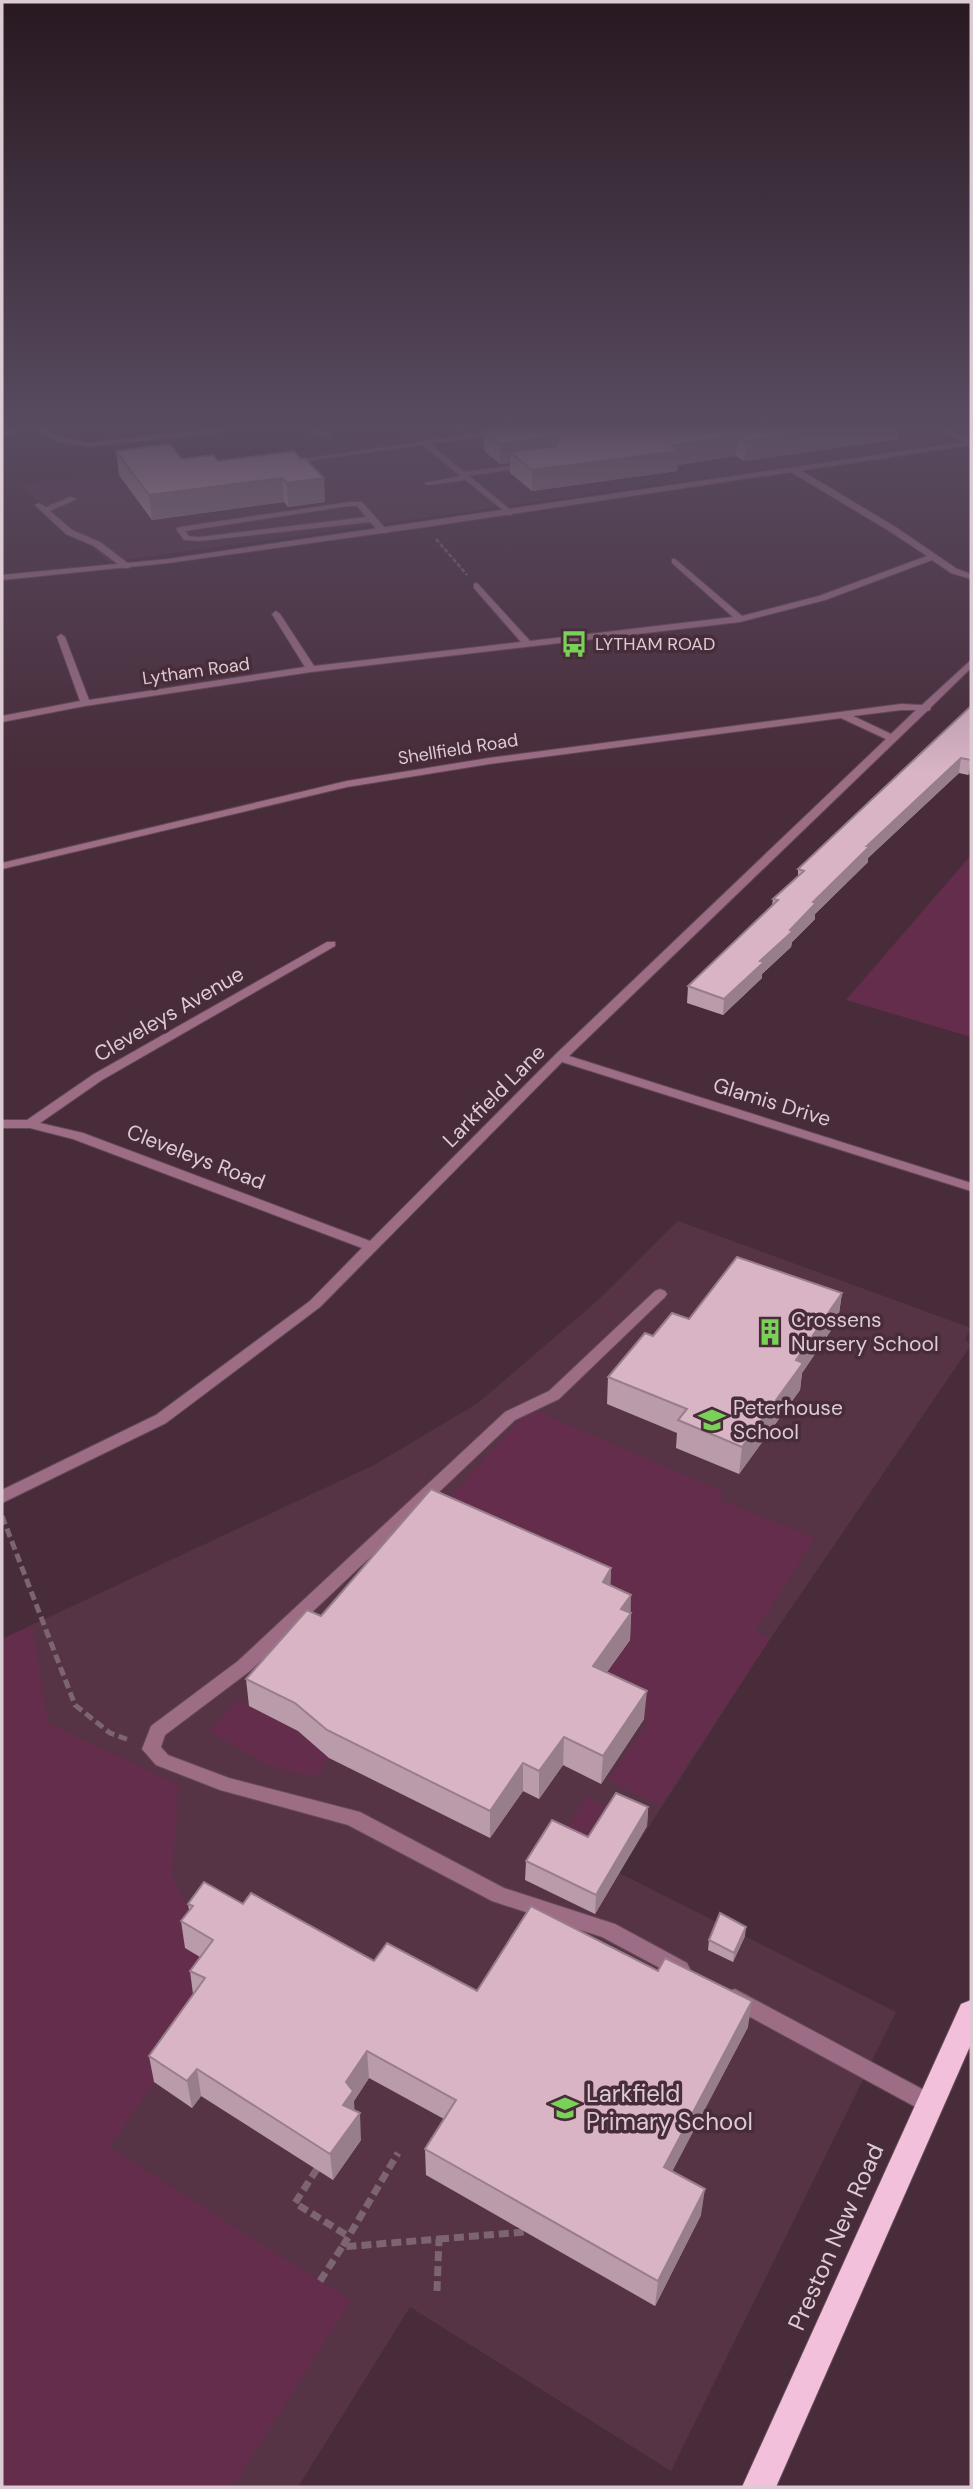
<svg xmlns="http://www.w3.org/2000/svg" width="973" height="2489" font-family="'DM Sans',sans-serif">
<rect width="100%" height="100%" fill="#482c3a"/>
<!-- built -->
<g fill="#563446">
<path d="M428 423H910L956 443 109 562 19 485 446 434Z"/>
<path d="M678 1221 971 1328 965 1339 971 1345 770 1639 619 1873 896 2012 671 2471 410 2307 298 2487H2V1639L374 1465 478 1403 597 1301Z"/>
</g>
<!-- green -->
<g fill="#642d4b">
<path d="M971 855V1037L846 1000Z"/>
<path d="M530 1408 724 1492 719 1499 815 1538 755 1631 770 1639 660 1806 608 1780 647 1723 644 1719 438 1510Z"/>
<path d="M32 1625 48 1723 179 1785 172 1875 217 1967 209 2005 109 2147 351 2301 232 2487H2V1639Z"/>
<path d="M238 1700 298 1731 329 1758 314 1777 266 1765 209 1731Z"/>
<path d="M587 1796 615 1812 587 1856 557 1842Z"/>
</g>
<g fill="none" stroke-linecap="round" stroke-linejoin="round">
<defs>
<g id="service">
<path d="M448 423H457L475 437 468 439Z"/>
<path d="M530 463H533V467L466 476 470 478 466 480 428 485 424 483 462 476 458 474 462 472Z"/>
<path d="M349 502H362L386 529V533H380L370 522 199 541 184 540 176 529 180 527ZM349 506H357L366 517 199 537 189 536 185 531Z"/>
<path d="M660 1289 665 1291 667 1294 665 1297 559 1399 515 1420 250 1671 165 1735 161 1747 168 1755 229 1778 360 1812 504 1888 615 1924 687 1963 690 1969 687 1975 680 1978 673 1975 602 1937 492 1901 348 1825 220 1790 156 1765 142 1749 151 1726 238 1661 505 1412 549 1391 655 1291Z"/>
<path d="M735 1989 937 2097 941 2104 937 2111 930 2114 923 2111 728 2005 725 1998 728 1991Z"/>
</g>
<g id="minor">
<path d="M39 423H48V426L42 427 64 438 89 443 254 424H296L332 435 328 437 296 428H254L89 447 59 442 34 428 2 435V431Z"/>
<path d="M922 423H932L971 440V445Z"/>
<path d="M501 430 504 434 430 444 512 511V515H509L422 445 286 464 282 462Z"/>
<path d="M791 468H797L897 528 957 569 971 574V579L951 573 932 560 825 600 740 622 311 672 85 706 2 722V716L80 701 57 637 61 634 65 637 89 700 305 667 272 614 276 611 280 614 314 666 521 642 474 588V584L477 583 530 641 733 617 672 563V559H675L742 616 819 596 927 556 891 532 791 472Z"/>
<path d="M70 497 77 499 50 511 72 530 100 542 129 564V568H123L94 546 66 534 35 505 39 503 46 507Z"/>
<path d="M971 660V668L931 707 930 710 927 711 569 1056 971 1183V1191L562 1062 320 1307 166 1423 2 1503V1490L156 1415 310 1301 362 1248 73 1139 30 1128H2V1120H27L94 1074 327 942H335V946L102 1080 40 1123 83 1133 370 1241 556 1054 886 739 841 718 489 764 347 787 2 869V863L347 781 489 758 901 704 922 705ZM901 710H916L891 734 853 716Z"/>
</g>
<path id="tertiary" d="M971 441V445L425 527 168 563 2 580V575L168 559Z"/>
<path id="trunk" d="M971 2000V2044L776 2487H742L961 2004Z"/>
</defs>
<!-- service casing -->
<use href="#service" stroke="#634956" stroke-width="2"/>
<!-- minor casing -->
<use href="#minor" stroke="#634956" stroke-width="2"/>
<!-- tertiary casing -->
<use href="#tertiary" stroke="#634956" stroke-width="2"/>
<!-- trunk casing -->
<use href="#trunk" stroke="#634956" stroke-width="2"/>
<!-- path-far2 -->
<path stroke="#7c6470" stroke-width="2.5" stroke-dasharray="4.5 2" stroke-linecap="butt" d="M436 539 467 575"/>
<!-- path-far1 -->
<path stroke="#7c6470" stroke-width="5" stroke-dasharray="9 4.5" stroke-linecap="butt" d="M2 1516 75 1705 110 1733 129 1740"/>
<!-- path -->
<g stroke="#7c6470" stroke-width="7" stroke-dasharray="10 5" stroke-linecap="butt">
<path d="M317 2169 295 2203 348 2236"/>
<path d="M439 2239 525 2232"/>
<path d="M343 2246 398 2153"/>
<path d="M320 2281 342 2247 439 2239 437 2291"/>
</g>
<!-- service -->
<use href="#service" fill="#9c6d84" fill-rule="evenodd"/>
<!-- minor -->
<use href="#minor" fill="#9c6d84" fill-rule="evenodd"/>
<!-- tertiary -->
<use href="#tertiary" fill="#9c6d84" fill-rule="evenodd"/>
<!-- trunk -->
<use href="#trunk" fill="#f2c0da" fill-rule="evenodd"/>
</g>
<!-- wall -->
<g fill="#ba9ba9">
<path d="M487 423H900L898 439 744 461 736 456 678 465 677 471 532 491 510 473V463L500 464 484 451 483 430 509 427V426L496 428Z"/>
<path d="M116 451 182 459 218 461 294 451 325 502 288 507 284 502 152 520 119 475Z"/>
<path d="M971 706V773L968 775 959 773 868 858V862L815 914V919L792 942 791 947 762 974V978L723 1015 687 1003 688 986 772 906 773 899 798 876V869Z"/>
<path d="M842 1293 838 1320 802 1373 800 1390 739 1474 676 1448 677 1433 607 1404 608 1377 653 1336 689 1319Z"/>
<path d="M611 1568 610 1586 631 1613 630 1640 607 1672 644 1719 601 1784 563 1765 539 1799 523 1791 490 1838 329 1758 298 1731 249 1706 246 1679 321 1616Z"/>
<path d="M648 1807 647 1826 595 1914 525 1880 526 1861 588 1837Z"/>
<path d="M188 1904H243L374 1961 477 1991 748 2027 672 2171 701 2215 655 2306 426 2175 425 2149 444 2119 369 2078 354 2101V2111L361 2140 333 2180 201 2096 192 2108 154 2082 149 2056 193 1994 190 1971 200 1957 185 1948 181 1921 189 1910Z"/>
<path d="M745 1936 733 1962 708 1950 709 1940Z"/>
</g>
<!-- shaded-wall -->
<g fill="#977e8a">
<path d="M496 423H509V426L496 428Z"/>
<path d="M868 423H900L898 439 744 461 746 441Z"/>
<path d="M738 436 736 456 678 465 677 471 532 491V470L671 445Z"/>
<path d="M552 437V457L510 452V463L500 464V444Z"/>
<path d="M282 478 284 502 152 520 149 495Z"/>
<path d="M324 478 325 502 288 507 287 483Z"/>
<path d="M961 758 959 773 868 858V862L815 914V919L792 942 791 947 762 974V978L723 1015 724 999 760 961 813 902 867 846Z"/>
<path d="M971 760V773L968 775 971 761Z"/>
<path d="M842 1293 838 1320 802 1373 800 1390 739 1474 742 1447 796 1360Z"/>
<path d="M611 1568 610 1595 603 1582Z"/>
<path d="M631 1595 630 1640 591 1693 593 1666 621 1609Z"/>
<path d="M647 1691 644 1719 601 1784 603 1756Z"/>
<path d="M564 1737 563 1765 539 1799V1771Z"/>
<path d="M523 1763V1791L490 1838V1811Z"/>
<path d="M648 1807 647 1826 595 1914 596 1895Z"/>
<path d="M746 1927 745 1936 733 1962 734 1953Z"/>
<path d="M752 2001 748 2027 661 2193 664 2167Z"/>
<path d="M367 2051 369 2078 354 2101 355 2117 343 2105 346 2082Z"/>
<path d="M197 2069 201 2096 192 2108 187 2081Z"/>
<path d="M360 2113 361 2140 333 2180 330 2154Z"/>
<path d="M705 2189 701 2215 655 2306 658 2281Z"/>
</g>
<!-- building -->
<g fill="#d8b4c5" stroke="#977e8a" stroke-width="2">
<path d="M524 423H868L746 441 738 436 671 445 679 451 532 470 510 452 556 446 558 439 552 437 500 444 483 430 527 425Z"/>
<path d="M170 444 182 459 213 455 218 461 294 451 301 459 305 458 324 478 287 483 282 478 149 495 116 451Z"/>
<path d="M971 706V760L961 758 867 846H870L813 902 816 903 790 930 793 931 760 961 764 962 724 999 688 986 778 900 773 899 804 871 798 869Z"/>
<path d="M737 1257 842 1293 796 1360 803 1363 742 1447 678 1420 687 1409 608 1377 645 1333 653 1336 672 1313 689 1319Z"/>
<path d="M431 1489 611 1568 603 1582 631 1595 621 1609 631 1613 593 1666 647 1691 603 1756 564 1737 539 1771 523 1763 490 1811 327 1730 295 1703 246 1679 307 1610 321 1616Z"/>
<path d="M616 1793 648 1807 596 1895 526 1861 552 1820 588 1837Z"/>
<path d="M204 1882 243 1904 251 1893 374 1961 387 1943 477 1991 531 1906 658 1971 665 1958 752 2001 664 2167 705 2189 658 2281 425 2149 456 2100 367 2051 346 2082 353 2091 343 2105 360 2113 330 2154 197 2069 187 2081 149 2056 205 1978 190 1971 213 1940 181 1921 193 1906 188 1904Z"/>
<path d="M720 1913 746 1927 734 1953 709 1940Z"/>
</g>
<!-- sky -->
<linearGradient id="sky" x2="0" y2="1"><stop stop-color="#281820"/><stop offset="0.55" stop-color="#584b60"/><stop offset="1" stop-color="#584b60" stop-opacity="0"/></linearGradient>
<rect width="973" height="772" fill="url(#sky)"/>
<!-- icons -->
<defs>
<symbol id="bus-bare" viewBox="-9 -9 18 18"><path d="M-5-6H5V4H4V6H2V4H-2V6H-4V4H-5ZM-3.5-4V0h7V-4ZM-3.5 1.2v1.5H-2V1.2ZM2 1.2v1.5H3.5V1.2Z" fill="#79d157" stroke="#482c3a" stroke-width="2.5" paint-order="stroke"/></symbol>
<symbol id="building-bare" viewBox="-9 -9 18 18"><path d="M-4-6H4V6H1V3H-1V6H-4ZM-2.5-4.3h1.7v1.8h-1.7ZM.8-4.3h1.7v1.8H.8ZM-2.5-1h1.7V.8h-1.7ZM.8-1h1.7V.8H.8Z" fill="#79d157" stroke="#482c3a" stroke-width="2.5" paint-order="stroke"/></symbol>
<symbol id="school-bare" viewBox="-9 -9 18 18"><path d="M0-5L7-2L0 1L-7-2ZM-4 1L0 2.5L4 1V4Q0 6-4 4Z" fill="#79d157" stroke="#482c3a" stroke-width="2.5" paint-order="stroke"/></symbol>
</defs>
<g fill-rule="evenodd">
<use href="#bus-bare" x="555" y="625" width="38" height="38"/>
<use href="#building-bare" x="751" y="1313" width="38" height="38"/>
<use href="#school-bare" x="693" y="1401" width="38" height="38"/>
<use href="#school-bare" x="546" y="2089" width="38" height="38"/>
</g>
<g text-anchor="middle" stroke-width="7" stroke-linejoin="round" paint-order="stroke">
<!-- far-poi labels -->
<g font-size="18" fill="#ddcbd4" stroke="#482c3a" text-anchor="start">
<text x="595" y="650">LYTHAM ROAD</text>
</g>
<!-- far-street labels -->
<g font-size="18" fill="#ddcbd4" stroke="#482c3a">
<text transform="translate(196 671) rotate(-8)" y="6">Lytham Road</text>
<text transform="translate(458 749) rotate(-9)" y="6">Shellfield Road</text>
</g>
<!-- street labels -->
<g font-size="21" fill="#ddcbd4" stroke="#482c3a">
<text transform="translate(169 1014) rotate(-30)" y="7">Cleveleys Avenue</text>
<text transform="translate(494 1096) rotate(-45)" y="7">Larkfield Lane</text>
<text transform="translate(772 1102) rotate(17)" y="7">Glamis Drive</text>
<text transform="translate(196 1157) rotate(21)" y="7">Cleveleys Road</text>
</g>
<!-- poi labels -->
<g font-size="21" fill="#ddcbd4" stroke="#482c3a" text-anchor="start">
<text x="791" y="1327">Crossens<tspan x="791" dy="24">Nursery School</tspan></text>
<text x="733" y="1415">Peterhouse<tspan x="733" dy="24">School</tspan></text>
</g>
<!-- near-poi labels -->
<g font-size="24" fill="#ddcbd4" stroke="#482c3a" text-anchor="start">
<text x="586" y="2102">Larkfield<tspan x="586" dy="28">Primary School</tspan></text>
</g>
<!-- near-street labels -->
<g font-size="24" fill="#ddcbd4" stroke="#482c3a">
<text transform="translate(836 2237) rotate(-66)" y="8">Preston New Road</text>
</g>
</g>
<!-- border -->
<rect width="973" height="2489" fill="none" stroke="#ddcbd4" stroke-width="7"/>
</svg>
